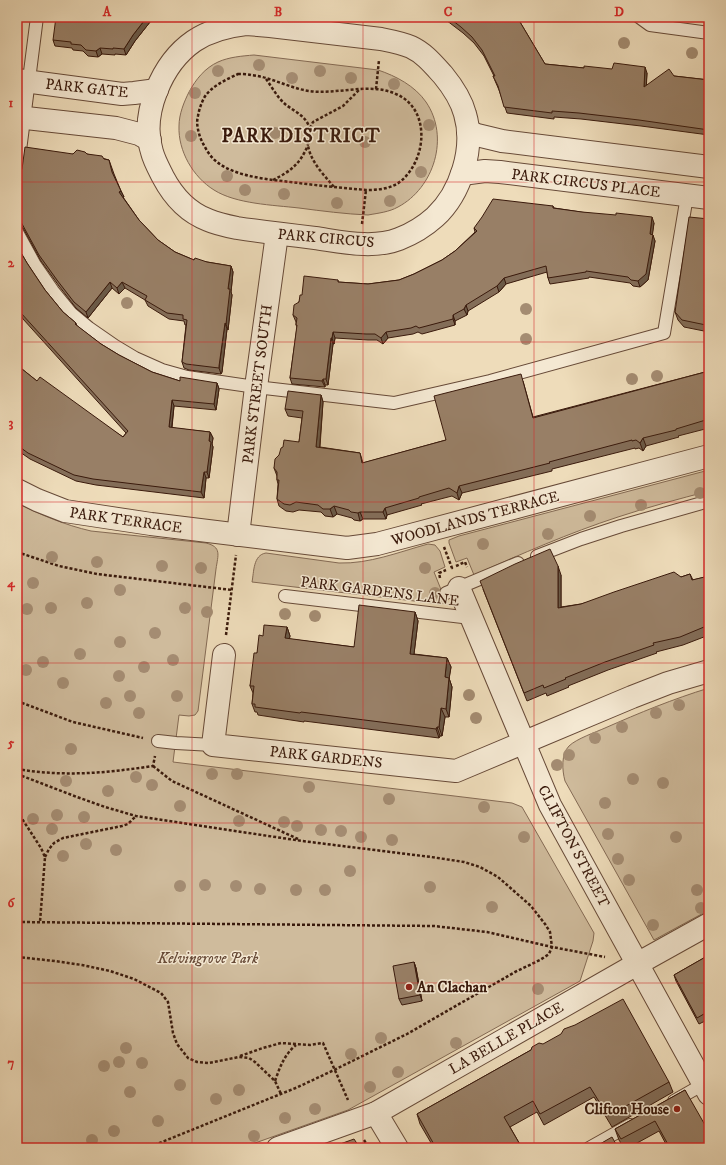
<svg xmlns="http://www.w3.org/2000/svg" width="726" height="1165" font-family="'IM FELL DW Pica',serif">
<rect width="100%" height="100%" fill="#eedcba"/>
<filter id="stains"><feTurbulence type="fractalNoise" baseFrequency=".005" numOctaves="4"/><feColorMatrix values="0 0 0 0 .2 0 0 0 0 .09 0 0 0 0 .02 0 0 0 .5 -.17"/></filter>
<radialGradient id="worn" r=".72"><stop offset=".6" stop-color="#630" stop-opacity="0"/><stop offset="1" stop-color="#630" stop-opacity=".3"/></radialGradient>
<!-- green -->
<g fill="#cfbb9c" stroke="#846a54">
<path d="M254 55 378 70C396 76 415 86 426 102 450 137 434 188 398 207 389 212 379 213 368 215 345 214 322 211 299 208 273 205 236 204 214 190 193 177 178 151 179 126 179 114 184 102 189 92 196 79 205 68 218 62 229 57 242 56 254 55Z"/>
<path d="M709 470V491C679 499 648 507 618 517 569 533 521 554 474 575L467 558 456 562 449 543V540L459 536Z"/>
<path d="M17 503C41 515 65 525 91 531L206 543C222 547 218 555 216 569L198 711 195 715 189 716 179 715 173 762 504 802 512 803 522 807 594 933 593 941 580 981 348 1110 241 1148H17Z"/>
<path d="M428 544 435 545 440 551 445 567 434 572 442 592 441 593 444 603 440 604 252 582C254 572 253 555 266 553L339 563C369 564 399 552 428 544Z"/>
<path d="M709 688V910L654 940 565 781C562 770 561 754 569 746 576 739 596 732 605 728 639 713 673 699 709 688Z"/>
</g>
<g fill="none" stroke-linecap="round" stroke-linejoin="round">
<defs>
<g id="lane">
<path d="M639 17 650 25 709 33"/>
<path d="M17 174 37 17"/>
<path d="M17 232 35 265 53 291 71 313 89 328 115 346 135 358 162 370 187 377 256 387 394 403 490 381 664 333 687 196"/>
<path d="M537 556 581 539 621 526 709 501"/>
<path d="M446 593 518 563"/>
<path d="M285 596 471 618"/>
<path d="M158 741 176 743 213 745"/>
<path d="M674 1101 709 1081"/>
<path d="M589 1148 630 1125"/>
</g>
<g id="street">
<path d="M246 24 270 26 381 39C391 41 402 43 411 47 424 53 433 64 443 75 452 86 461 99 465 114 475 148 461 193 435 217 425 226 412 234 399 239 373 249 343 242 315 238 289 235 263 232 237 228 227 226 217 224 208 220 187 212 173 196 163 177 159 169 154 160 152 152 140 114 162 63 194 41 209 31 228 26 246 24Z"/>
<path d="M17 80 122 94 134 93 157 90"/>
<path d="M17 117 116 128 139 134 150 140"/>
<path d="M468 131 477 135 502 141 709 167"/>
<path d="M462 174 485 171 500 172 709 198"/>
<path d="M17 490 37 500 65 511 151 524 347 548 377 544 709 456"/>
<path d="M238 535 256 387 277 234"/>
<path d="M459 588 550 805 709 1094"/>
<path d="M224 655 213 745 456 771 632 697 668 683 709 671"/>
<path d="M376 1113 397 1148"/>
<path d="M278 1148 376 1113 637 964 709 924"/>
</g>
</defs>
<!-- lane casing -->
<use href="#lane" stroke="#674a38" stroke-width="14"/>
<!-- street casing -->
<use href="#street" stroke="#674a38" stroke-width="24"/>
<!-- path -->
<g stroke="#3a1a0c" stroke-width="2.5" stroke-dasharray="3 2" stroke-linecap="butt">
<path d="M238 74C242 74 247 74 251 75 271 77 289 88 309 91 337 95 370 82 396 94 431 109 427 159 401 181 391 189 378 190 366 190 344 188 322 186 299 183 275 180 237 178 217 162 209 156 204 146 200 137 198 130 196 123 198 116 199 110 201 104 204 98 210 87 227 79 238 74Z"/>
<path d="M266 79C272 87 277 97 285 104 292 110 303 114 308 124 311 130 308 138 308 145 310 161 324 175 334 187"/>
<path d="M376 89 379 60"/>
<path d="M310 128 313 122 343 106 359 90"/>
<path d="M273 180C291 171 300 164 308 145"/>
<path d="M362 224 366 190"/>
<path d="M444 547 452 568H450"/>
<path d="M17 552 59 566 97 574 232 590"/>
<path d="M456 566 465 562 467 567"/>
<path d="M440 578 439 573 446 570"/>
<path d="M226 635 236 555"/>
<path d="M17 701 73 722 143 738"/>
<path d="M153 766 172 781 298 839"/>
<path d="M17 769C64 777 106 773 153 766L155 756"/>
<path d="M17 774 77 797 105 807 136 816 302 841 431 857 464 862 480 867 498 877 531 906 545 924 550 932 552 947 549 954 540 960 515 972 407 1034 334 1070 298 1087 147 1148"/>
<path d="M17 811 41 848 45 857 40 922"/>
<path d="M45 857 49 849 54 843 63 838 122 826 128 824 136 816"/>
<path d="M17 922 434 926 487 932 552 947 605 957"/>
<path d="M17 957 55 961 82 965 110 971 134 979 161 993 168 1002 173 1033 177 1044 188 1058 197 1062 209 1063 239 1057 249 1058 255 1062 275 1081 281 1094"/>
<path d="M240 1056 263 1048 281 1043 310 1045 323 1043 348 1100"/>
<path d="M275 1081C280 1067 284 1055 296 1045"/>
<path d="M364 1140 369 1148"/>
</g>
<!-- lane -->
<use href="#lane" stroke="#f4e8d2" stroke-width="12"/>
<!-- street -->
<use href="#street" stroke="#f4e8d2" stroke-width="22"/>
</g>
<!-- trees -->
<g fill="#a48c72">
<circle cx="624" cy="43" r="6"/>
<circle cx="692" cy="53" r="6"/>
<circle cx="259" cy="65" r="6"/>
<circle cx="218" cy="71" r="6"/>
<circle cx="320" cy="71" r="6"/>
<circle cx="292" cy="78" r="6"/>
<circle cx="351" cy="78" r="6"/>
<circle cx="394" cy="84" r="6"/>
<circle cx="195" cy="93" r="6"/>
<circle cx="429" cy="125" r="6"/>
<circle cx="275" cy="133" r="6"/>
<circle cx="191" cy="136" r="6"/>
<circle cx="365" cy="142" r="6"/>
<circle cx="421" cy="172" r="6"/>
<circle cx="227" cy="176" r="6"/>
<circle cx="245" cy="190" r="6"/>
<circle cx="284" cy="194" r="6"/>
<circle cx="390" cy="201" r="6"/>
<circle cx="337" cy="203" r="6"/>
<circle cx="127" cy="303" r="6"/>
<circle cx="526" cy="309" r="6"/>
<circle cx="526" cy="339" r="6"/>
<circle cx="657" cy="376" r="6"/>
<circle cx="632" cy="379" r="6"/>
<circle cx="700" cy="493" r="6"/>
<circle cx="641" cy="505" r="6"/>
<circle cx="590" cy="516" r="6"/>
<circle cx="548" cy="534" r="6"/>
<circle cx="483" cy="544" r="6"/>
<circle cx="52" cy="557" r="6"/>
<circle cx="97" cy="562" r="6"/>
<circle cx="162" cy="566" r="6"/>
<circle cx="201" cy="568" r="6"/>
<circle cx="425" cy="568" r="6"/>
<circle cx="33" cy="583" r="6"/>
<circle cx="120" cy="590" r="6"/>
<circle cx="435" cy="593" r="6"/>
<circle cx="87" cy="603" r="6"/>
<circle cx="51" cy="608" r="6"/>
<circle cx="185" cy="608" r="6"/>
<circle cx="27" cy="609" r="6"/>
<circle cx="207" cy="612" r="6"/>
<circle cx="285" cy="614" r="6"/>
<circle cx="315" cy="616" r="6"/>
<circle cx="155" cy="633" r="6"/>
<circle cx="120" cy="642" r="6"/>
<circle cx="80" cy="654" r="6"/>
<circle cx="173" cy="660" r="6"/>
<circle cx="43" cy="662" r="6"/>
<circle cx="144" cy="667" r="6"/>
<circle cx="26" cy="670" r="6"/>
<circle cx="119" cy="676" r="6"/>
<circle cx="63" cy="683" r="6"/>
<circle cx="469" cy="695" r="6"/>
<circle cx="130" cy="696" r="6"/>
<circle cx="177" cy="696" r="6"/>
<circle cx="106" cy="703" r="6"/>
<circle cx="679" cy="705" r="6"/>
<circle cx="139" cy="713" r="6"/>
<circle cx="656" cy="713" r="6"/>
<circle cx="476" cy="718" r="6"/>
<circle cx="622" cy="727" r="6"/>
<circle cx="595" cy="738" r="6"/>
<circle cx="71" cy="749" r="6"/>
<circle cx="569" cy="755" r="6"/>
<circle cx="557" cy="765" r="6"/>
<circle cx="212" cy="774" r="6"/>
<circle cx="237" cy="774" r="6"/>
<circle cx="136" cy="777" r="6"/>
<circle cx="633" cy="779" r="6"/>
<circle cx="66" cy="781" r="6"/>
<circle cx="663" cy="783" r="6"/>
<circle cx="152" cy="785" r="6"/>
<circle cx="309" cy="787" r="6"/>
<circle cx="108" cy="791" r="6"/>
<circle cx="389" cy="799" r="6"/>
<circle cx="605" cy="803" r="6"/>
<circle cx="180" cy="806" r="6"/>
<circle cx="484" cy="807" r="6"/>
<circle cx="57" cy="815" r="6"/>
<circle cx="84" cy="817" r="6"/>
<circle cx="33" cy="819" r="6"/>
<circle cx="239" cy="821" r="6"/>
<circle cx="284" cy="822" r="6"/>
<circle cx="297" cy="826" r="6"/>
<circle cx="52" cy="829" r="6"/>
<circle cx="321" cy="830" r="6"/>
<circle cx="341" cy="831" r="6"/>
<circle cx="608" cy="834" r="6"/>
<circle cx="361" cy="837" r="6"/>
<circle cx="524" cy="837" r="6"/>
<circle cx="676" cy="837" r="6"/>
<circle cx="392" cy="840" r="6"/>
<circle cx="86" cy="844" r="6"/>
<circle cx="116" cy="850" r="6"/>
<circle cx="63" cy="856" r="6"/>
<circle cx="618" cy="859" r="6"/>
<circle cx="350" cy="871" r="6"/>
<circle cx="629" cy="880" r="6"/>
<circle cx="205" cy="885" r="6"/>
<circle cx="180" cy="886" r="6"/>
<circle cx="236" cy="886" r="6"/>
<circle cx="430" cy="887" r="6"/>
<circle cx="260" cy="889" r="6"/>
<circle cx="296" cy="890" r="6"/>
<circle cx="325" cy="890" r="6"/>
<circle cx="697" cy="890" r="6"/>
<circle cx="492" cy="907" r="6"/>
<circle cx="701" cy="908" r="6"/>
<circle cx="653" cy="925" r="6"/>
<circle cx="538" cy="989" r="6"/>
<circle cx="381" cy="1038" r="6"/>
<circle cx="456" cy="1043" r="6"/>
<circle cx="126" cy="1048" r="6"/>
<circle cx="351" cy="1054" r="6"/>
<circle cx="119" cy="1062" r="6"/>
<circle cx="142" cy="1063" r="6"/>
<circle cx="104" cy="1066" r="6"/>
<circle cx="398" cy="1072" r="6"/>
<circle cx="180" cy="1085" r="6"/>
<circle cx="370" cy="1087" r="6"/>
<circle cx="239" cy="1090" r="6"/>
<circle cx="130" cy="1092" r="6"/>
<circle cx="216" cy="1099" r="6"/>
<circle cx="315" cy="1109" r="6"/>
<circle cx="285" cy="1118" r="6"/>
<circle cx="158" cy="1121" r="6"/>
<circle cx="114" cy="1131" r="6"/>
<circle cx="254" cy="1136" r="6"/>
<circle cx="92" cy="1140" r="6"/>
</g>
<!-- wall -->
<g fill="#836d58" stroke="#3a1a0c">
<path d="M154 17 135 41 126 55 115 54V55L102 54 98 57 88 56 83 51 73 50 72 48 55 46 53 40Z"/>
<path d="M442 17H517L545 64 584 68 647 73 646 86 674 76 709 80V135L641 126 581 119 554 117V119L507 113 499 90 493 76H494L484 56 474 43 463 33Z"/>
<path d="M73 154H87L109 160 114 174 121 191 124 197H123L139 220 158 240 175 252 194 260 207 262 231 266 233 272 231 292 232 295 228 330 227 329 222 372 221 374 189 370 184 368 182 362 186 325H185L184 321 169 319 148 306 145 300 125 288 119 294 112 288 88 318 76 308 59 286 41 261 23 228 17 225V175Z"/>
<path d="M553 206 554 208 654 223 652 235 655 241 648 280 640 287 633 286 630 283 589 277V278L550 284 548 278 547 272 506 284 499 292 468 311 467 315 455 321V325L422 334 418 332 413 334 388 338 383 344 377 340H368L335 338 334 344H333L328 385H325V387L292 384 290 378 297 327 296 325V322L293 315 302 295 338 280V282L368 284 399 280 414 274 442 260 455 251 475 232 474 228Z"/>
<path d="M709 219V332L684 327 678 320 675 312Z"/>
<path d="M17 246 27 263 45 290 63 312 76 323 77 326 101 344 119 355 152 372 180 381 217 383 219 389 216 410 174 406 172 428 210 432 213 438 212 444 213 447 209 478H206L204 498 96 485 76 481 30 459 17 450V365L37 381 123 437 126 433 23 319 17 308Z"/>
<path d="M709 371V428L678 436 679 437 646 446 643 451 639 448 635 449V448L552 469V471L462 493 459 500 452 496 421 504 422 505 387 515 386 519H363L360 521 354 520 352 518 337 514 333 517 325 516 321 512 299 510 293 512 286 511 279 506 277 499 278 484 277 480V476L274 468 283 447 299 442 302 418 288 416 285 409 321 395 323 402 320 447 360 453 363 463 446 440 523 381 533 417Z"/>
<path d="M690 574 693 580 709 576V635L683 645 656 652 657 653 608 670 568 686 569 687 547 696 546 693 527 701 483 589 561 575V607L581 604 681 577Z"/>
<path d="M415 612 418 621 414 654 447 658 451 667 449 678 452 687 449 717H445L442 736H440L439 738 304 721V722L258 715 257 712H255L252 704 253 693 250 686 257 653 263 636 287 627 290 636 289 639 354 647Z"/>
<path d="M709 955V1019L699 1024 676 981 674 975Z"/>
<path d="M414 962 416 968 422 1001 402 1005 399 999Z"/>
<path d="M531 1050 669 1082 673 1092 612 1127 594 1097 544 1125 537 1112 510 1127 522 1148H434L420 1124 417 1114Z"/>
<path d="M685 1090 709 1148H668L659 1131 628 1148H624L619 1140 615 1129Z"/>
</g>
<!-- shaded-wall -->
<g fill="#6a5947" stroke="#3a1a0c">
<path d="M147 17H154L135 41 126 55 124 49 133 35Z"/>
<path d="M100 48 102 54 98 57 96 51Z"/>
<path d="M645 67 647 73 646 93 644 87Z"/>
<path d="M121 191 124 197 121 198 119 192Z"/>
<path d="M652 217 654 223 652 238 653 235 655 241 648 280 640 287 638 281 650 234Z"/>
<path d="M231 266 233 272 231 292 232 295 228 330 226 324 228 289Z"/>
<path d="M504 278 506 284 499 292 497 286Z"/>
<path d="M110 282 112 288 88 318 86 312Z"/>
<path d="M122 282 125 288 119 294 117 288Z"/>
<path d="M466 305 468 311 467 315 464 309Z"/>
<path d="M453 315 455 321V325L453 319Z"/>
<path d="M709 322V332L706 325Z"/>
<path d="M225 323 227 329 222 372 221 374 219 368Z"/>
<path d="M333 332 335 338 334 344 332 338Z"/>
<path d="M386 332 388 338 383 344 381 338Z"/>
<path d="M331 338 333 344 328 385 326 379Z"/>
<path d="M323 379 325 385V387L322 381Z"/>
<path d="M217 383 219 389 216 410 214 404Z"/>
<path d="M321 395 323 402 319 454 316 447Z"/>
<path d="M172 400 174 406 171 433 169 427Z"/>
<path d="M210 432 213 438 212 444 213 447 209 478 207 472Z"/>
<path d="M643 438 646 446 643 451 640 443Z"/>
<path d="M204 472 206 478 204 498 201 492Z"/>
<path d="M459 486 462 493 459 500 457 493Z"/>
<path d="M334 506 337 514 333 517 330 509Z"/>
<path d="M385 508 387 515 386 519 383 512Z"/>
<path d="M360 512 363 519 360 521 358 513Z"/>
<path d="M558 566 561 575V616L558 608Z"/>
<path d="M415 612 418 621 413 662 410 654Z"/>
<path d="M287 627 290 636 288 647 285 638Z"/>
<path d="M447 658 451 667 448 686 445 677Z"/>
<path d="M449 678 452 687 449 717 446 709Z"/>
<path d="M441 708 445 717 442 736 439 727Z"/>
<path d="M437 727 440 736 439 738 436 729Z"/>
<path d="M414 962 416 968 422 1001 420 995Z"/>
</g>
<!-- building -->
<g fill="#987f66" stroke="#3a1a0c">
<path d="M56 17H147L133 35 124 49 113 48V49L100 48 96 51 86 50 81 45 71 44V42L53 40Z"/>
<path d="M448 17H517L545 64 584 68V66L612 69 614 63 645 67 644 87 669 69 674 76 709 80V130L639 120 579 113 552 111V113L504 107 498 86 493 76H495L482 50 472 37 461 27Z"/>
<path d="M25 147 73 154 77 150 85 152 87 154 102 156 104 159 109 160 112 172 121 191 119 192 139 220 158 240 175 252 194 260 195 258 207 262 231 266 228 289H230L226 324 225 323 219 366V368L186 364 182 362 187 320 183 319V315L167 313 145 300 147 296 122 282 117 288 110 282 86 312 74 302 57 280 39 255 21 222 17 220V175H18L22 169Z"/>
<path d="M493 199 553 206V208L582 212 616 215V213L652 217 650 234 653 235 646 274 638 281 631 280 628 277 586 271V272L548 278 546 266 504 278 497 286 466 305 464 309 453 315V319L419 328 416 326 411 328 386 332 381 338 375 334H366L333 332 332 338H331L326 379H323L322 381 290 378 297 325H296L297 318 293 315 294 305 299 302 300 295H302L304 276 338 280V282L368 284 399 280 414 274 442 260 455 251 477 231 474 228 482 217Z"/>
<path d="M689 217 709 219V322L706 325 682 320 675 312Z"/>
<path d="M17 246 27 263 45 290 63 312 76 323 75 324 101 344 119 355 152 372 180 381V377L217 383 214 404 172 400 169 427 210 432 209 441 211 442 207 472H204L201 492 93 479 74 475 28 453 17 445V365L37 381 40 377 123 437 128 431 21 313 17 306Z"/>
<path d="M709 371V419L676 429V430L643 438 640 443 636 440 632 441V440L549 462 550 463 459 486 457 493 449 488 419 497V498L385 508 383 512H360L358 513 351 512 349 510 334 506 330 509H323L318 505 296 502 290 505 284 504 277 499 279 480H277V472L274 468 275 459 279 455 281 448 283 447 284 440 299 442 303 411 285 409 288 391 321 395 316 447 360 453 362 463 446 440 434 396 521 374 533 418Z"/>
<path d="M550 549 558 566V608L581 604 614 592 674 572 681 577 690 574 692 580 709 576V626L704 627 680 637 653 643 654 645 605 662 565 678 566 679 544 688 543 685 524 693 480 581 515 564Z"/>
<path d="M359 605 415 612 410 654 447 658 445 677 449 678 446 709 441 708 439 727H437L436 729 301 712 300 713 255 707V704H252L254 686H250L254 653H257L259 635 263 636 264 625 287 627 285 638 354 647Z"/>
<path d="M709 955V1011L697 1018 674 975Z"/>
<path d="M414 962 420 995 399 999 393 966Z"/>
<path d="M623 999 669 1082 608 1116 590 1087 540 1114 533 1101 504 1117 522 1148H436L417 1114 531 1050 532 1047 539 1043 543 1044 561 1034 564 1029 575 1025Z"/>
<path d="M685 1090 709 1132V1148H670L655 1121 621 1139 615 1129Z"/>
<path d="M612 1137 618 1148H593Z"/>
<path d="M354 1139 360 1148H329Z"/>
</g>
<!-- grid -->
<path fill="none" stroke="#d62828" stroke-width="1" stroke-opacity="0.55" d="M192 17V1148M363 17V1148M534 17V1148M17 182H709M17 342H709M17 502H709M17 663H709M17 823H709M17 983H709"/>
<!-- markers -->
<g fill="#8f2418" stroke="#f4e8d2" stroke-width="1.5">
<circle cx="409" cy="987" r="4"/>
<circle cx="677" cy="1109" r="4"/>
</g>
<g text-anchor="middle" stroke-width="3" stroke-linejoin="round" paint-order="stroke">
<!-- street labels -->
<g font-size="15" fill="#3a1a0c" stroke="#f4e8d2">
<text transform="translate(87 88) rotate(6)" y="5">PARK GATE</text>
<text transform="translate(586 183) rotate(7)" y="5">PARK CIRCUS PLACE</text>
<text transform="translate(326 238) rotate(5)" y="5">PARK CIRCUS</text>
<text transform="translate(257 384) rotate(-83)" y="5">PARK STREET SOUTH</text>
<text transform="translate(475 518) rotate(-15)" y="5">WOODLANDS TERRACE</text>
<text transform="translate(126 520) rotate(8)" y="5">PARK TERRACE</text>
<text transform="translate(380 591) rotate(7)" y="5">PARK GARDENS LANE</text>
<text transform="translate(326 757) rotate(6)" y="5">PARK GARDENS</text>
<text transform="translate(574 846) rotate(62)" y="5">CLIFTON STREET</text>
<text transform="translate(506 1038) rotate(-30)" y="5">LA BELLE PLACE</text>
</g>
<!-- park labels -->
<g font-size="15" font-style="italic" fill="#674a37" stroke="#f4e8d2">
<text x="208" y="963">Kelvingrove Park</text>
</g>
<!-- poi labels -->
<g font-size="15" font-weight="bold" fill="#3a1a0c" stroke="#f4e8d2" text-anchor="start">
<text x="417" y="992">An Clachan</text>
<text x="669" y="1114" text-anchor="end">Clifton House</text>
</g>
<!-- district labels -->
<g font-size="19" font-weight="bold" letter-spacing="1" fill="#3a1a0c" stroke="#f4e8d2">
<text x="301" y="142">PARK DISTRICT</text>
</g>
</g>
<!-- margin -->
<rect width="726" height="1165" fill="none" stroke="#eedcba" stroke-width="44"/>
<rect x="22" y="22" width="682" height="1121" fill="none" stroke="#d62828" stroke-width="1.5"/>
<g font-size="13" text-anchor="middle" font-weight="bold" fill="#d62828">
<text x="107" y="16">A</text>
<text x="278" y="16">B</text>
<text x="448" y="16">C</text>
<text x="619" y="16">D</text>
<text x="11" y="107">1</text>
<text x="11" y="267">2</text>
<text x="11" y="427">3</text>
<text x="11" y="587">4</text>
<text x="11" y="747">5</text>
<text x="11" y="907">6</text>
<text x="11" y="1067">7</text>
</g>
<rect width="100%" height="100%" filter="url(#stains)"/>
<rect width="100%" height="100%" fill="url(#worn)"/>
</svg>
